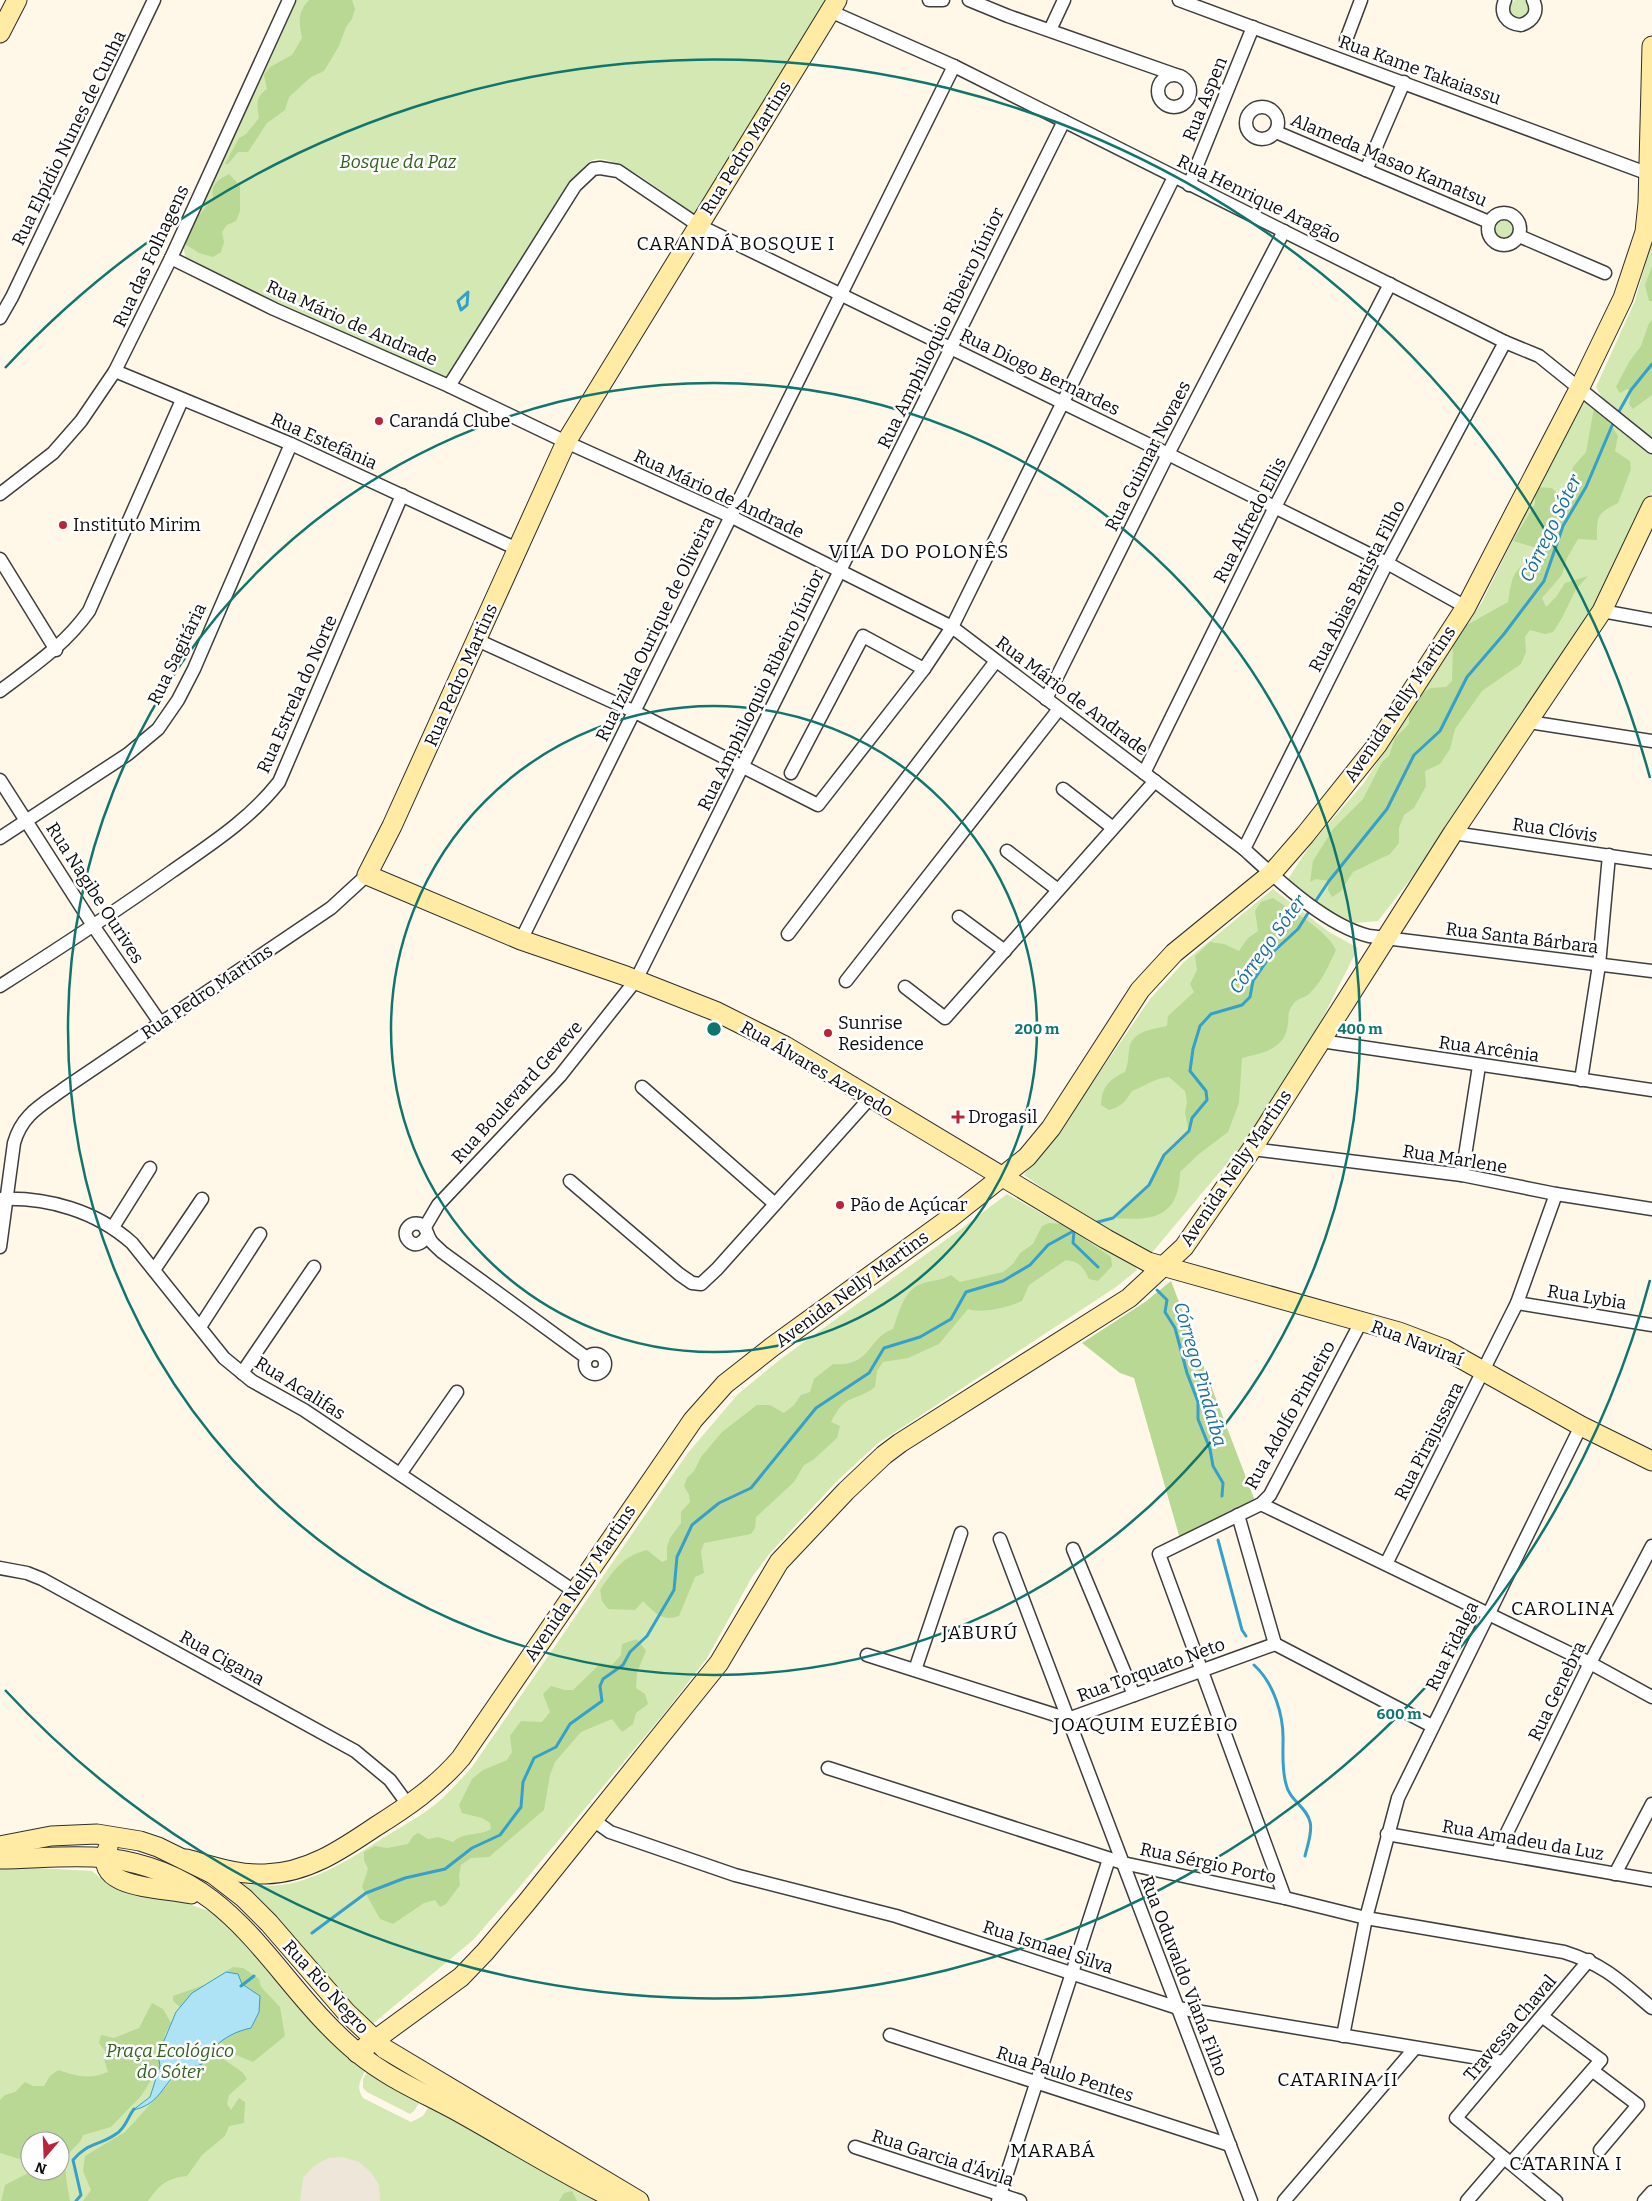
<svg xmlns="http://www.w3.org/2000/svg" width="1652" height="2201" font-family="Bitter,serif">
<rect width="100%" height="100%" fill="#fff8e8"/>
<!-- green -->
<g fill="#d4e8b3" fill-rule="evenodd">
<circle cx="1520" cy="9" r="10"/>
<path d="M297 0H832L700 219C679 205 616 151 593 160 583 164 578 175 572 183L451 380 186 261 183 245Z"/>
<circle cx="1505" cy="230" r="11"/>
<path d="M1652 241V491L1599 608 1448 831 1378 921 1355 923 1334 915 1288 879 1311 844 1363 784 1482 602 1587 391 1605 403 1596 387 1635 301Z"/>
<path d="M1273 889 1329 932 1358 948 1314 1035 1244 1143 1150 1255 1068 1206 1024 1175 1089 1088 1150 999 1184 962Z"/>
<path d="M1007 1194 1135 1266 1137 1270 1116 1287 877 1444 837 1481 770 1553 752 1577 707 1658 666 1711 517 1890 473 1940 369 2027 235 1881C290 1898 338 1867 383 1838 401 1827 421 1816 437 1803 450 1792 461 1779 472 1767L687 1454 738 1394 782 1358 961 1229Z"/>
<path d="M0 1866 92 1871 109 1885 136 1894 173 1899 209 1911 221 1919 246 1943 365 2071C360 2082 356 2087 363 2098L411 2122 423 2116 430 2104 599 2201H0ZM30 2141H60V2171H30Z"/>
<path d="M379 2050 444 2089H428L414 2111 410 2114 367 2092 363 2088V2079L371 2065 368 2062Z"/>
</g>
<!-- forest -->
<g fill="#b9d893">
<path d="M309 0H352L355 9 352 19 346 27 339 46 324 71 311 77 289 97 285 110 267 123 248 152H238L228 164H225L239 138 246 134 259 118C257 105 255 97 267 89L264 75 270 67 292 55 302 38C299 22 297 13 309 0Z"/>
<path d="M229 174 240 186V211L236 221 227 225 222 232 224 242 221 252 213 257 199 253 185 244 195 221 213 197C210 184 219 179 229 174Z"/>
<path d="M1652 266V301H1649L1645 285Z"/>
<path d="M1652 320V395L1633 409 1629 404 1631 390 1627 389 1620 393 1616 387 1629 362 1641 346 1649 323Z"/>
<path d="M1594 408 1606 417 1618 436 1615 451 1630 461 1631 469 1618 503C1596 514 1597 516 1597 540L1578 539 1567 558 1562 575 1542 598 1546 607 1556 597 1565 583 1588 576 1576 589 1562 618 1553 632 1545 634 1530 630 1525 637 1526 652 1521 664 1482 691 1455 729 1450 749 1440 764 1425 771 1426 786 1414 808 1404 815 1399 828V843L1390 854 1353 872 1341 891 1332 897 1328 890 1329 881 1316 879 1310 882 1313 861 1333 829 1363 799 1382 762 1389 756 1395 738 1409 724V711L1416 697 1431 688 1446 687 1452 681 1453 646 1465 626 1508 602C1512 579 1511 570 1534 559L1537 548 1513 541 1535 504V487L1552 488 1560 497 1568 485 1573 467 1586 452Z"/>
<path d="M1273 898C1291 910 1327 930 1336 950 1328 966 1323 980 1310 993 1305 998 1298 998 1294 1003 1287 1012 1289 1015 1288 1024 1285 1050 1262 1053 1242 1058L1239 1103 1228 1132 1199 1154 1180 1172C1179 1218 1152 1221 1113 1218L1149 1185 1164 1155 1189 1132 1185 1113 1187 1102 1185 1091 1169 1077C1155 1078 1145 1086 1132 1091 1126 1101 1121 1107 1109 1110L1101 1105C1102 1087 1108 1080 1125 1072 1129 1062 1128 1052 1130 1045 1136 1030 1154 1029 1167 1026L1168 1016 1194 992 1190 984 1197 970 1195 956 1210 942 1224 944 1239 951 1248 938 1258 931 1255 911 1261 902Z"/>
<path d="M1049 1223 1062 1224 1111 1257 1112 1266 1098 1281 1089 1279C1083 1267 1080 1262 1066 1260L1029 1285 1022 1301C1009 1307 982 1314 968 1309L939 1344 908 1358 883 1362 877 1371 875 1387C854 1403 846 1392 831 1422L840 1426 837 1438 813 1460 804 1465 794 1482 756 1517 755 1528 751 1534 704 1543 701 1552 704 1573 695 1577 679 1616C662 1622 655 1613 643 1601L635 1610 608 1609 602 1601 600 1590C613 1571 624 1555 647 1550L662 1562 667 1560V1547L670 1538 681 1523V1512L690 1502 689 1495 684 1486 687 1478 694 1471 701 1457 722 1432 757 1405H770L784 1413 794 1405 801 1395 810 1392 814 1379 833 1364C872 1367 866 1339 893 1329 899 1313 903 1291 921 1284 931 1280 941 1281 951 1275L960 1282 1003 1272 1013 1264 1020 1253 1033 1244 1042 1226Z"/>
<path d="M1171 1281 1255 1501 1180 1539 1134 1378 1120 1373 1082 1343 1145 1302Z"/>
<path d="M637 1639 646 1651 637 1672 636 1688 645 1694 648 1704 636 1713 633 1724 622 1732 612 1719 581 1732 555 1762 550 1775 544 1810 489 1857 471 1858 461 1865 459 1876 460 1885 446 1904 440 1907 435 1900 424 1903 393 1924 380 1919 362 1887 368 1869 364 1860V1852L375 1846 387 1848 408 1844 413 1836 418 1833 428 1839 438 1837 453 1842C464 1831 478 1837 491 1829L490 1823 482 1818 462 1813 459 1805 472 1779 483 1770 507 1760 512 1752 510 1736 521 1721 542 1722 550 1712 543 1694 551 1686 565 1690H573L601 1663 612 1665 621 1655 622 1644Z"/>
<path d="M233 1967 243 1968 259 1979 261 1987 280 2007 285 2036 253 2062 236 2055 173 2001V1996L207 1984Z"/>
<path d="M152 2003 163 2009 171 2023 165 2034 160 2066 141 2096 111 2127 83 2135C80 2145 74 2146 69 2154 62 2167 68 2187 70 2201H1L5 2185 32 2171H60V2141H30V2165L29 2162 0 2153V2100L5 2095 15 2092 25 2082 33 2086H44L50 2076 58 2070C76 2076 90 2080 108 2072L104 2059 108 2055 99 2043 101 2035 114 2038 139 2028Z"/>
<path d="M212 2051 242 2072 247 2079 229 2095 227 2104 231 2110 239 2098 245 2102 244 2123 229 2126 225 2136 202 2155 187 2176C167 2178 159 2185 148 2201H83L91 2190 83 2171 85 2156 125 2132 177 2075 204 2061Z"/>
<path d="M572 2191 577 2201H559L564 2193Z"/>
</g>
<!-- plaza -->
<path fill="#ede6d9" d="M343 2157 359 2162 371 2172 379 2185 380 2201H300L303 2178 314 2166 328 2158Z"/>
<!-- water -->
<path fill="#aee2f5" stroke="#35a0cc" d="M226 1972 238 1974 242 1984 260 1996 259 2012 251 2028C237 2031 224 2037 214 2048 210 2053 207 2061 202 2064 197 2067 189 2066 183 2069 162 2082 162 2104 133 2110L150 2097 160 2066 158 2055 176 2012 192 1993Z"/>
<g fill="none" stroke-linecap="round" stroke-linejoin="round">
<!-- stream -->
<g stroke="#35a0cc" stroke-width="3">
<path d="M468 292 467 305 461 310 458 301Z"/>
<path d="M1617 415 1631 390 1652 364"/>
<path d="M1313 905 1329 881 1387 809 1414 755 1440 731 1467 677 1504 634 1544 581 1563 526 1586 487 1614 421"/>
<path d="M1094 1223 1113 1218 1149 1185 1164 1155 1189 1131 1192 1118 1207 1100 1206 1091 1190 1071 1193 1049 1200 1026 1211 1014 1242 1005 1250 997 1253 981 1273 952 1298 929 1310 910"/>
<path d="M1074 1231 1073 1243 1098 1267"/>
<path d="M1157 1290 1167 1300 1165 1312 1175 1328 1187 1373 1198 1402V1419L1210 1449 1213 1466 1223 1483 1222 1496"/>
<path d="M1218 1540 1242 1630 1246 1636"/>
<path d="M1254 1665C1274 1683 1284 1716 1283 1742 1283 1756 1282 1770 1286 1784 1289 1800 1307 1807 1310 1822 1313 1831 1307 1847 1305 1856"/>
<path d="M312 1933 366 1893 405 1878 445 1869 472 1848 500 1835 521 1807 523 1782 534 1758 556 1747 570 1724 602 1701 600 1686 603 1679 623 1665 630 1652 647 1636 674 1590 677 1557 692 1525 719 1503 751 1488 816 1408 869 1373 884 1348 920 1337 951 1319 966 1292 1003 1281 1030 1265 1048 1245 1077 1229"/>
<path d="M241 1986 254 1976"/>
<path d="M76 2201 81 2195 73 2160C88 2142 99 2146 116 2134 126 2128 128 2116 134 2109"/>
</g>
<defs>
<g id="street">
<path d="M929 0H943"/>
<path d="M969 0 1008 16 1176 75"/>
<path d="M1179 0 1649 174"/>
<path d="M1505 0C1499 14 1507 24 1521 25 1533 21 1539 12 1533 0"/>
<path d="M832 12 954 66 1505 342 1539 356 1652 447"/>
<path d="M1050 30 1064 0"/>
<path d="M1346 40 1361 0"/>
<circle cx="1174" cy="91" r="16"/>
<circle cx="1262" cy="123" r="16"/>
<path d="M1276 132 1489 222"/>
<path d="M1366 170 1404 82"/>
<path d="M1189 185 1253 27"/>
<circle cx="1504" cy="229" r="16"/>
<path d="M1519 236 1605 273"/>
<path d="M171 258 274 309 449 386 566 442 730 516 952 627 1244 849C1277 879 1325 925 1369 936L1652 971"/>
<path d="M0 318 12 297 154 0"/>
<path d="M115 371 291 444 517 549"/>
<path d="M449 386 575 186 593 169 600 168 618 171 698 225 1168 454 1387 563 1466 607"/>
<path d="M0 494 53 453 81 421 115 371 171 258 289 0"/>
<path d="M0 559 56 650"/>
<path d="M1602 611 1652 620"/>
<path d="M477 640 633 711 818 805 924 669 952 627 1174 177"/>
<path d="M0 691C33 666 65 645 89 611L182 400"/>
<path d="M1046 699 1168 454 1284 231"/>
<path d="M1529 722 1652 741"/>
<path d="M791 773 863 636 924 669"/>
<path d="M1144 773 1275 507 1390 284"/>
<path d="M0 780 94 927 161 1024"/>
<path d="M1063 789 1113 828"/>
<path d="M1453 833 1652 862"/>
<path d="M0 838 128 754 158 729 178 700 194 669 291 444"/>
<path d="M1244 849 1387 563 1505 342"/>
<path d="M1007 851 1058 890"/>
<path d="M959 917 1005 951"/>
<path d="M788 934 996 661"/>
<path d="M521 940 954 66"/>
<path d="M846 981 1059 709"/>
<path d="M0 986C58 949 115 912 171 872 211 844 249 820 279 782L402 495"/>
<path d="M905 987 945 1018 1155 781"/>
<path d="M1321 1041 1652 1090"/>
<path d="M1581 1080 1599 965 1609 855"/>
<path d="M642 1087 775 1204"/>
<path d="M1252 1149 1462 1175 1556 1194 1652 1209"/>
<path d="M1462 1175 1479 1066"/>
<path d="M570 1181 679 1274 692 1283 701 1284 717 1269 870 1098"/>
<path d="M0 1199C48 1197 96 1211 132 1243L224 1358 252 1381 304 1410 574 1591"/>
<path d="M113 1227 150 1168"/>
<path d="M425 1227 438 1205 560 1076 636 980 1064 121"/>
<path d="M427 1235C424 1242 416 1248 409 1241 400 1232 411 1219 422 1225 427 1228 427 1236 431 1241 434 1245 438 1248 442 1252L587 1358"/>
<path d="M0 1247 14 1143C22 1114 42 1105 65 1088L331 908 367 875"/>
<path d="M154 1270 202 1199"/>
<path d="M1517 1303 1652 1325"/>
<path d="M200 1327 260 1234"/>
<circle cx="595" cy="1364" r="10"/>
<path d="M242 1373 314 1267"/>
<path d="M400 1474 457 1392"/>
<path d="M1261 1504 1590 1663 1652 1697"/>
<path d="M1238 1515 1275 1644"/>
<path d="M1000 1539 1251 2201"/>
<path d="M1073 1549 1134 1695"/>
<path d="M1386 1564 1517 1303 1556 1194"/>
<path d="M0 1568 27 1573 42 1579 355 1751 390 1780 409 1806"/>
<path d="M1275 1644 1432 1726"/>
<path d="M867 1655 1068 1719 1275 1644"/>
<path d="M915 1670 961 1533"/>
<path d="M828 1768 1123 1863 1285 1898 1366 1918 1564 1952C1605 1965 1620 1981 1652 2008"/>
<path d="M593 1820 610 1832 735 1875 896 1916 1178 2008 1503 2062"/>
<path d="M1387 1834 1652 1880"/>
<path d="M1497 1853 1590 1663 1652 1546"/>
<path d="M1615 1874 1652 1804"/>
<path d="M1285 1898 1159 1554 1261 1504 1270 1495 1361 1322"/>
<path d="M890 2035 1230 2145"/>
<path d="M1343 2036 1366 1918 1398 1798 1581 1426"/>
<path d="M1593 2071 1638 2105 1600 2150"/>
<path d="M855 2147 1020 2201"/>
<path d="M1511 2163 1601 2060 1543 2017"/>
<path d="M998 2201 1109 1859"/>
<path d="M1284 2201 1415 2048"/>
<path d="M1467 2201 1504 2158"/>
<path d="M1556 2201 1456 2118 1589 1960"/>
<path d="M1644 2201 1652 2192"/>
</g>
<g id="secondary">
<path d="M837 0 566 442 392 826 367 875 521 940 626 976 715 1011 785 1046 1106 1239 1148 1262 1399 1332 1444 1349 1581 1426 1652 1461"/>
<path d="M0 33 17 0"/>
<path d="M0 1846 51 1836 97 1834 140 1841 158 1847 213 1874 244 1898 269 1923 346 2012 385 2049 639 2201"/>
<path d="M108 1848C90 1891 167 1887 191 1894"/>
<path d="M0 1859C35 1859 72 1854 106 1858 240 1874 269 1980 359 2054 388 2078 424 2093 457 2111 511 2141 563 2174 619 2201"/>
<path d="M186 1859C212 1866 237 1875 265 1874 307 1873 341 1850 375 1827 407 1807 436 1787 461 1758L693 1420 725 1384 772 1347 950 1218 1027 1157 1051 1128 1140 990 1174 953 1271 874 1305 835 1377 745 1466 607 1580 387 1623 298 1645 232 1648 203 1652 46"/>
<path d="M357 2053 461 1977 485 1952 527 1902 719 1663 779 1562 846 1491 884 1455 900 1443 1129 1298 1184 1247 1252 1149 1453 833 1602 611 1652 506"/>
</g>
</defs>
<!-- street casing -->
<use href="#street" stroke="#3e3e3e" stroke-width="15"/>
<!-- secondary casing -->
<use href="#secondary" stroke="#2d2d2d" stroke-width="21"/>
<!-- street -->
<use href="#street" stroke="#fff" stroke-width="12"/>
<!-- secondary -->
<use href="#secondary" stroke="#ffeba4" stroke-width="19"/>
</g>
<!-- distance rings -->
<g fill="none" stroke="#0f766e" stroke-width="2.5">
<circle cx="714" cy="1029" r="323"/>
<circle cx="714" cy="1029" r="646"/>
<path d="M1650 1280A969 969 0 0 1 5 1690M5 368A969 969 0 0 1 1650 778"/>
</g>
<!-- markers -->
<g fill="#b9243b" stroke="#fff" stroke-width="2">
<circle cx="379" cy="421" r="5"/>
<circle cx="63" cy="525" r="5"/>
<circle cx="828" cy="1033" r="5"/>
<path d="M955.5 1109.5h5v5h5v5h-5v5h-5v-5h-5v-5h5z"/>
<circle cx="840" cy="1205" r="5"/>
</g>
<g text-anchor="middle" stroke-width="5" stroke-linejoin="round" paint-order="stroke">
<!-- street labels -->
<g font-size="18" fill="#0b0b0b" stroke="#fff">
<text transform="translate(1420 70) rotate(20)" y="6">Rua Kame Takaiassu</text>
<text transform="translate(1205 99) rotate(-68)" y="6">Rua Aspen</text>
<text transform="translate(69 138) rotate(-64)" y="6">Rua Elpídio Nunes de Cunha</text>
<text transform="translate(746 148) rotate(-58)" y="6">Rua Pedro Martins</text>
<text transform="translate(1389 160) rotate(23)" y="6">Alameda Masao Kamatsu</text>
<text transform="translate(1259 199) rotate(26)" y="6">Rua Henrique Aragão</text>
<text transform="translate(151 256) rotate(-65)" y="6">Rua das Folhagens</text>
<text transform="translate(352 323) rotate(24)" y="6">Rua Mário de Andrade</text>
<text transform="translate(941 328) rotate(-64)" y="6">Rua Amphiloquio Ribeiro Júnior</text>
<text transform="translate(1040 372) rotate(26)" y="6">Rua Diogo Bernardes</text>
<text transform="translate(324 441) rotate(24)" y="6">Rua Estefânia</text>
<text transform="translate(1148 456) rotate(-63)" y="6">Rua Guimar Novaes</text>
<text transform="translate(719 494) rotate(25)" y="6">Rua Mário de Andrade</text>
<text transform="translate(1250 520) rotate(-63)" y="6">Rua Alfredo Ellis</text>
<text transform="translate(1357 586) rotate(-63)" y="6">Rua Abias Batista Filho</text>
<text transform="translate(655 629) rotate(-64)" y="6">Rua Izilda Ourique de Oliveira</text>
<text transform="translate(177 654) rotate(-64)" y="6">Rua Sagitária</text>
<text transform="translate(461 675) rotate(-66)" y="6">Rua Pedro Martins</text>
<text transform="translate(761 690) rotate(-64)" y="6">Rua Amphiloquio Ribeiro Júnior</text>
<text transform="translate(297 694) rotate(-66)" y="6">Rua Estrela do Norte</text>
<text transform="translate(1072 696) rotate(37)" y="6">Rua Mário de Andrade</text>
<text transform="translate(1400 704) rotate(-56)" y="6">Avenida Nelly Martins</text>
<text transform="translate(1555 830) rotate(8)" y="6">Rua Clóvis</text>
<text transform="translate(95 893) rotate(57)" y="6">Rua Nagibe Ourives</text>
<text transform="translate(1522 938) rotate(7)" y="6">Rua Santa Bárbara</text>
<text transform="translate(207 992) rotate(-34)" y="6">Rua Pedro Martins</text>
<text transform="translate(1489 1049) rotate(8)" y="6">Rua Arcênia</text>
<text transform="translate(817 1069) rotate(30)" y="6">Rua Álvares Azevedo</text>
<text transform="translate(517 1092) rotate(-48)" y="6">Rua Boulevard Geveve</text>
<text transform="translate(1455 1159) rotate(9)" y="6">Rua Marlene</text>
<text transform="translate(1236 1168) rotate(-56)" y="6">Avenida Nelly Martins</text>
<text transform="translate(852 1289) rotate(-36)" y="6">Avenida Nelly Martins</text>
<text transform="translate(1587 1297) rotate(9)" y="6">Rua Lybia</text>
<text transform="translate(1417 1343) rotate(21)" y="6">Rua Naviraí</text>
<text transform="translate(300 1388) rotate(32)" y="6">Rua Acalifas</text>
<text transform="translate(1290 1415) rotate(-61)" y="6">Rua Adolfo Pinheiro</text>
<text transform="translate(1429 1441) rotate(-63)" y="6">Rua Pirajussara</text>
<text transform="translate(580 1583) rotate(-56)" y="6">Avenida Nelly Martins</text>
<text transform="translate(1452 1646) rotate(-64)" y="6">Rua Fidalga</text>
<text transform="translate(222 1658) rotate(29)" y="6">Rua Cigana</text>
<text transform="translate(1151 1670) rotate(-20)" y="6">Rua Torquato Neto</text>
<text transform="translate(1557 1691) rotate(-64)" y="6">Rua Genebra</text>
<text transform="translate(1523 1840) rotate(10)" y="6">Rua Amadeu da Luz</text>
<text transform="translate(1208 1863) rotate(12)" y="6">Rua Sérgio Porto</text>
<text transform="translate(1048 1947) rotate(18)" y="6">Rua Ismael Silva</text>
<text transform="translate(1184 1976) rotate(69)" y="6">Rua Oduvaldo Viana Filho</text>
<text transform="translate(326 1987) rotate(48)" y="6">Rua Rio Negro</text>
<text transform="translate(1510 2028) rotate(-50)" y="6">Travessa Chaval</text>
<text transform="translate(1065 2074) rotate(18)" y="6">Rua Paulo Pentes</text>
<text transform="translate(943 2158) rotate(18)" y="6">Rua Garcia d'Ávila</text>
</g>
<!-- park labels -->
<g font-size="18" font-style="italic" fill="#32611c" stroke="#fff">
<text x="398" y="168">Bosque da Paz</text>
<text x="170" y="2057">Praça Ecológico<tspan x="170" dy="21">do Sóter</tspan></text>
</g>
<!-- poi labels -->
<g font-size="18" fill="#0b0b0b" stroke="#fff" text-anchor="start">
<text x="389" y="427">Carandá Clube</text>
<text x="73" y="531">Instituto Mirim</text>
<text x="838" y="1029">Sunrise<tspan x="838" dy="21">Residence</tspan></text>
<text x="968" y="1123">Drogasil</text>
<text x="850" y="1211">Pão de Açúcar</text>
</g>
<!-- neighbourhood labels -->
<g font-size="19" letter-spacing="1" fill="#0b0b0b" stroke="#fff">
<text x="736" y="250">CARANDÁ BOSQUE I</text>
<text x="919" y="558">VILA DO POLONÊS</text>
<text x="1563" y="1615">CAROLINA</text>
<text x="980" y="1639">JABURÚ</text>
<text x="1146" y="1731">JOAQUIM EUZÉBIO</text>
<text x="1338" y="2086">CATARINA II</text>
<text x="1053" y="2157">MARABÁ</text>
<text x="1566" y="2170">CATARINA I</text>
</g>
<!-- water labels -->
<g font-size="19" font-style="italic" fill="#166e9a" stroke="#fff">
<text transform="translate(1550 528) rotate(-64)" y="7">Córrego Sóter</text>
<text transform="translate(1267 944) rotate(-54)" y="7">Córrego Sóter</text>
<text transform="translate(1201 1374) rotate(74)" y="7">Córrego Pindaíba</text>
</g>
</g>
<circle cx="714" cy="1029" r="8" fill="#0f766e" stroke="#fff" stroke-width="2.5"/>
<g font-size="15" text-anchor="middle" font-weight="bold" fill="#0f766e" stroke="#fff" stroke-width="5" stroke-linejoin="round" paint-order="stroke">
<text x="1037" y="1034">200 m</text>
<text x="1360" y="1034">400 m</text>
<text x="1399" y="1719">600 m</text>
</g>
<!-- north arrow -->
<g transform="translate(45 2156) rotate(199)"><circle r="24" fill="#ffffff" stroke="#9d9d9d"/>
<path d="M0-4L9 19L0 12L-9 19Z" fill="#b9243b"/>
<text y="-8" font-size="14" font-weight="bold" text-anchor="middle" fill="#0b0b0b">N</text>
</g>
</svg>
